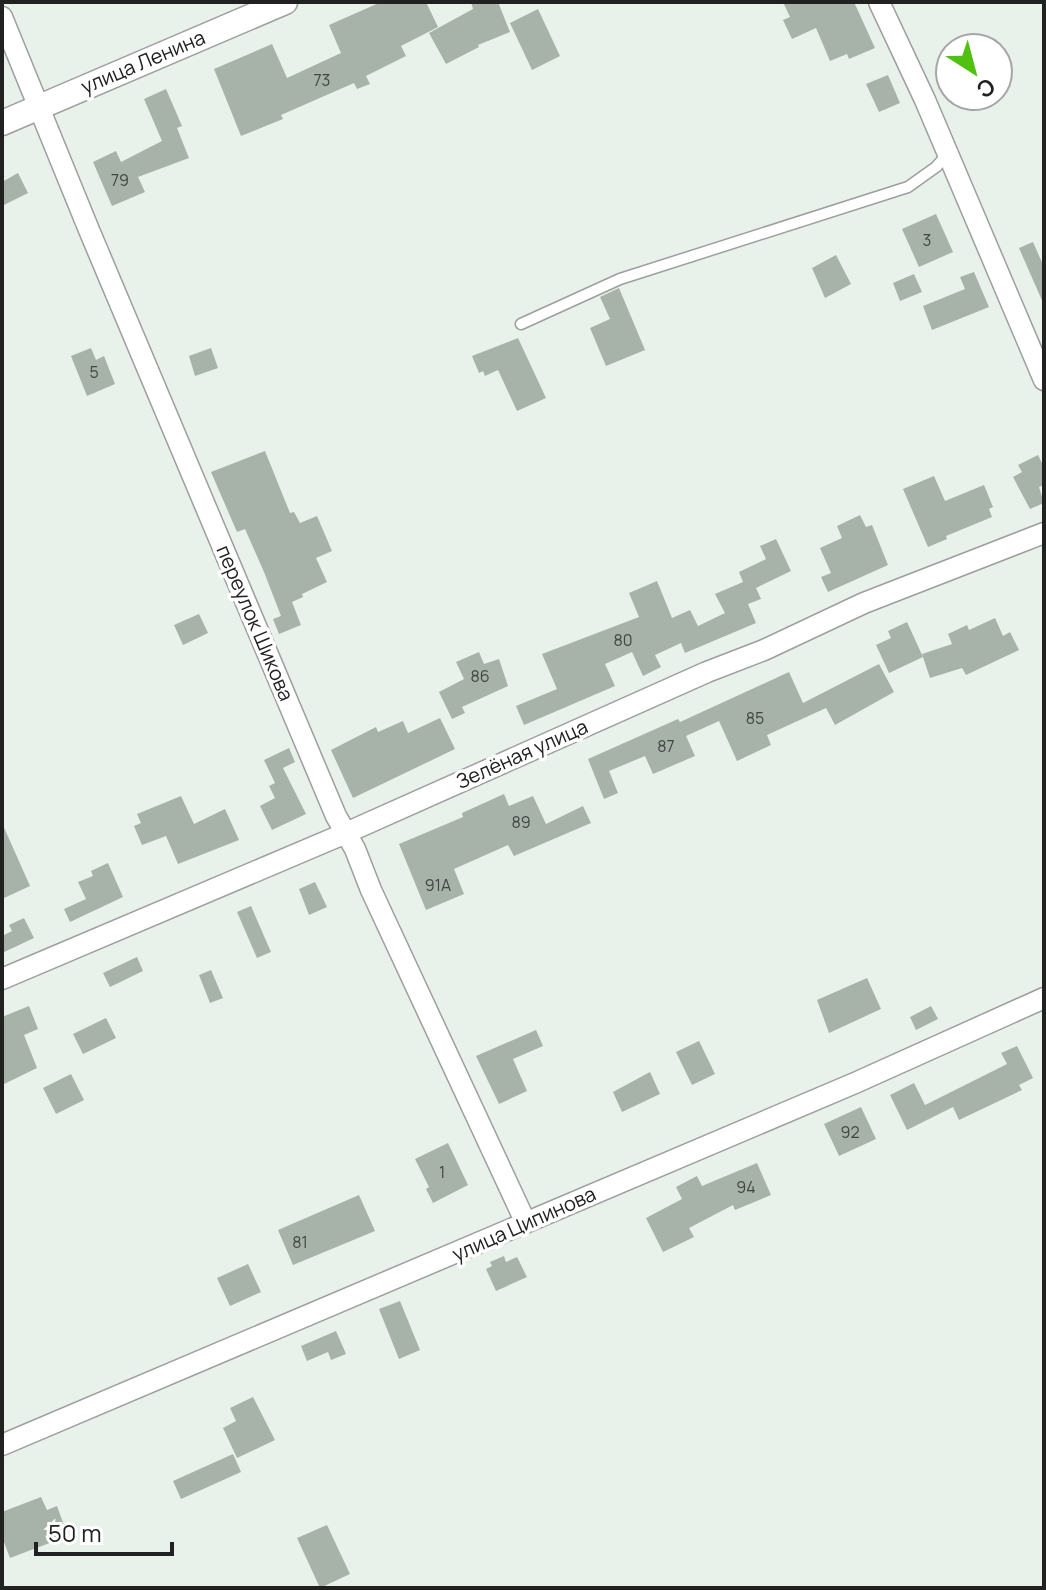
<svg xmlns="http://www.w3.org/2000/svg" width="1046" height="1590" font-family="Manrope,sans-serif">
<rect width="100%" height="100%" fill="#e9f1eb"/>
<!-- building -->
<g fill="#a7b3a8">
<path d="M381 2H426L438 27 401 46 406 56 366 76 370 84 357 89 354 83 281 115 283 119 241 136 214 69 272 44 287 78 341 53 329 25Z"/>
<path d="M471 2H498L510 32 478 45 479 47 446 64 429 33 473 9Z"/>
<path d="M783 2H854L875 48 849 59 847 54 830 61 816 28 792 39 783 20 790 17Z"/>
<path d="M538 9 560 56 532 70 510 23Z"/>
<path d="M888 75 900 103 879 112 866 84Z"/>
<path d="M166 89 182 126 177 128 189 158 138 177 145 192 112 206 93 162 116 151 121 162 162 141 144 99Z"/>
<path d="M18 173 28 193 2 206V182Z"/>
<path d="M936 214 953 252 919 267 902 229Z"/>
<path d="M1033 242 1044 267V305L1019 248Z"/>
<path d="M836 255 851 284 825 298 812 268Z"/>
<path d="M974 272 989 307 932 330 923 306 965 289 960 277Z"/>
<path d="M914 274 922 292 900 301 893 283Z"/>
<path d="M619 288 645 350 606 366 590 328 610 319 600 297Z"/>
<path d="M518 338 546 398 517 411 498 370 485 376 483 371 479 373 472 356Z"/>
<path d="M91 348 96 360 104 356 115 384 87 396 71 356Z"/>
<path d="M211 348 218 368 195 376 189 356Z"/>
<path d="M265 451 290 513 294 512 300 523 317 516 332 551 316 558 327 582 302 594 303 597 292 602 301 625 279 634 273 619 281 616 264 572 245 529 237 532 211 472Z"/>
<path d="M1038 455 1044 467V485L1039 487 1044 503 1030 509 1013 477 1022 472 1018 465Z"/>
<path d="M934 476 945 501 984 485 993 507 989 509 992 517 946 536 947 539 928 547 903 489Z"/>
<path d="M860 515 866 527 872 525 888 565 828 592 821 577 831 573 820 548 842 538 837 526Z"/>
<path d="M776 539 791 571 756 588 761 599 748 604 756 623 685 653 681 643 655 655 661 667 643 676 632 652 605 664 615 686 524 725 516 706 557 689 542 654 639 617 629 593 657 581 672 618 690 610 698 626 725 613 715 594 743 582 739 572 766 559 760 546Z"/>
<path d="M199 614 208 633 183 645 174 625Z"/>
<path d="M995 618 1003 636 1010 632 1019 650 966 675 962 668 930 678 922 654 952 644 948 634 967 625 969 630Z"/>
<path d="M907 622 923 657 889 673 876 645 891 638 888 631Z"/>
<path d="M479 652 484 664 499 659 508 686 462 707 465 713 452 719 439 692 464 679 456 662Z"/>
<path d="M879 664 894 692 835 725 826 708 767 735 771 745 737 761 719 721 686 736 695 756 653 774 645 756 609 771 618 793 604 799 588 759 678 719 680 722 789 672 803 703Z"/>
<path d="M440 718 455 749 353 798 331 750 376 727 378 732 403 721 408 733Z"/>
<path d="M289 748 295 762 283 768 306 814 272 830 260 806 275 798 269 786 275 783 264 760Z"/>
<path d="M504 794 509 806 533 796 546 824 583 806 591 823 514 856 508 845 454 869 464 894 426 910 399 844 463 817 462 813Z"/>
<path d="M181 796 194 824 225 809 239 840 178 864 166 836 142 845 134 826 141 823 137 814Z"/>
<path d="M2 823 30 886 2 899Z"/>
<path d="M108 863 123 897 70 922 64 909 86 899 78 882 93 876 91 871Z"/>
<path d="M315 882 327 907 309 915 299 889Z"/>
<path d="M251 906 271 952 257 958 237 912Z"/>
<path d="M24 918 34 938 2 953V936L12 931 9 925Z"/>
<path d="M137 957 143 971 110 987 103 973Z"/>
<path d="M211 970 223 998 210 1003 199 975Z"/>
<path d="M867 978 881 1009 829 1033 817 1000Z"/>
<path d="M29 1006 38 1029 24 1035 37 1068 2 1085V1017Z"/>
<path d="M931 1006 938 1019 916 1030 910 1017Z"/>
<path d="M106 1018 116 1038 83 1054 73 1034Z"/>
<path d="M536 1030 543 1046 513 1059 527 1091 499 1104 476 1056Z"/>
<path d="M699 1041 715 1074 692 1085 676 1052Z"/>
<path d="M1017 1046 1033 1078 1019 1085 1022 1090 959 1120 953 1107 907 1130 890 1095 914 1083 925 1105 1007 1064 1001 1053Z"/>
<path d="M650 1072 660 1094 622 1112 613 1092Z"/>
<path d="M71 1074 84 1100 56 1114 43 1088Z"/>
<path d="M861 1107 876 1139 839 1156 824 1124Z"/>
<path d="M448 1143 468 1185 433 1203 426 1189 429 1187 415 1159Z"/>
<path d="M757 1163 771 1195 735 1210 733 1205 689 1228 694 1237 663 1252 646 1218 682 1199 676 1187 697 1176 702 1186Z"/>
<path d="M359 1195 375 1231 293 1265 278 1230Z"/>
<path d="M504 1256 506 1262 517 1257 527 1277 496 1291 486 1269 492 1266 490 1262Z"/>
<path d="M248 1264 261 1292 230 1306 217 1278Z"/>
<path d="M400 1301 420 1350 399 1359 379 1309Z"/>
<path d="M336 1331 346 1354 331 1360 328 1352 307 1361 301 1346Z"/>
<path d="M253 1397 275 1440 237 1458 223 1428 236 1421 230 1408Z"/>
<path d="M233 1454 241 1472 181 1499 173 1481Z"/>
<path d="M41 1497 47 1510 57 1506 68 1536 10 1558 2 1537V1512Z"/>
<path d="M327 1525 350 1574 320 1588 297 1538Z"/>
</g>
<g fill="none" stroke-linecap="round" stroke-linejoin="round">
<defs>
<path id="service" d="M521 324 620 279 908 187 936 167 948 154"/>
<g id="minor">
<path d="M879 2 925 100 1044 380"/>
<path d="M2 17 89 230 336 816 355 849 371 890 525 1221"/>
<path d="M2 979 346 833 707 672 764 650 864 603 1044 533"/>
<path d="M2 1445 855 1083 1044 998"/>
</g>
<path id="tertiary" d="M2 123 285 2"/>
</defs>
<!-- service casing -->
<use href="#service" stroke="#9e9e9e" stroke-width="13"/>
<!-- minor casing -->
<use href="#minor" stroke="#9e9e9e" stroke-width="23"/>
<!-- tertiary casing -->
<use href="#tertiary" stroke="#9e9e9e" stroke-width="27"/>
<!-- service -->
<use href="#service" stroke="#fff" stroke-width="10"/>
<!-- minor -->
<use href="#minor" stroke="#fff" stroke-width="20"/>
<!-- tertiary -->
<use href="#tertiary" stroke="#fff" stroke-width="24"/>
</g>
<g text-anchor="middle" stroke-width="7" stroke-linejoin="round" paint-order="stroke">
<!-- number labels -->
<g font-size="16" fill="#424643">
<text x="322" y="86">73</text>
<text x="120" y="186">79</text>
<text x="927" y="246">3</text>
<text x="94" y="378">5</text>
<text x="623" y="646">80</text>
<text x="480" y="682">86</text>
<text x="755" y="724">85</text>
<text x="666" y="752">87</text>
<text x="521" y="828">89</text>
<text x="438" y="891">91А</text>
<text x="850" y="1138">92</text>
<text x="442" y="1178">1</text>
<text x="746" y="1193">94</text>
<text x="300" y="1248">81</text>
</g>
<!-- street labels -->
<g font-size="20" fill="#212121" stroke="#fff">
<text transform="translate(143 62) rotate(-23)" y="7">улица Ленина</text>
<text transform="translate(255 623) rotate(67)" y="7">переулок Шикова</text>
<text transform="translate(522 754) rotate(-24)" y="7">Зелёная улица</text>
<text transform="translate(524 1224) rotate(-24)" y="7">улица Ципинова</text>
</g>
</g>
<!-- border -->
<rect width="1046" height="1590" fill="none" stroke="#212121" stroke-width="8"/>
<!-- north arrow -->
<g transform="translate(974 72) rotate(144)"><circle r="38" fill="#ffffff" stroke="#a6a6a6" stroke-width="2"/>
<path d="M0-6L14 30L0 20L-14 30Z" fill="#51c111"/>
<text y="-12" font-size="22" font-weight="bold" text-anchor="middle" fill="#212121">С</text>
</g>
<!-- scale -->
<path d="M36 1542v12h136v-12" fill="none" stroke="#212121" stroke-width="4"/>
<text x="48" y="1542" font-size="24" fill="#212121" stroke="#ffffff" stroke-width="6" paint-order="stroke">50 m</text>
</svg>
